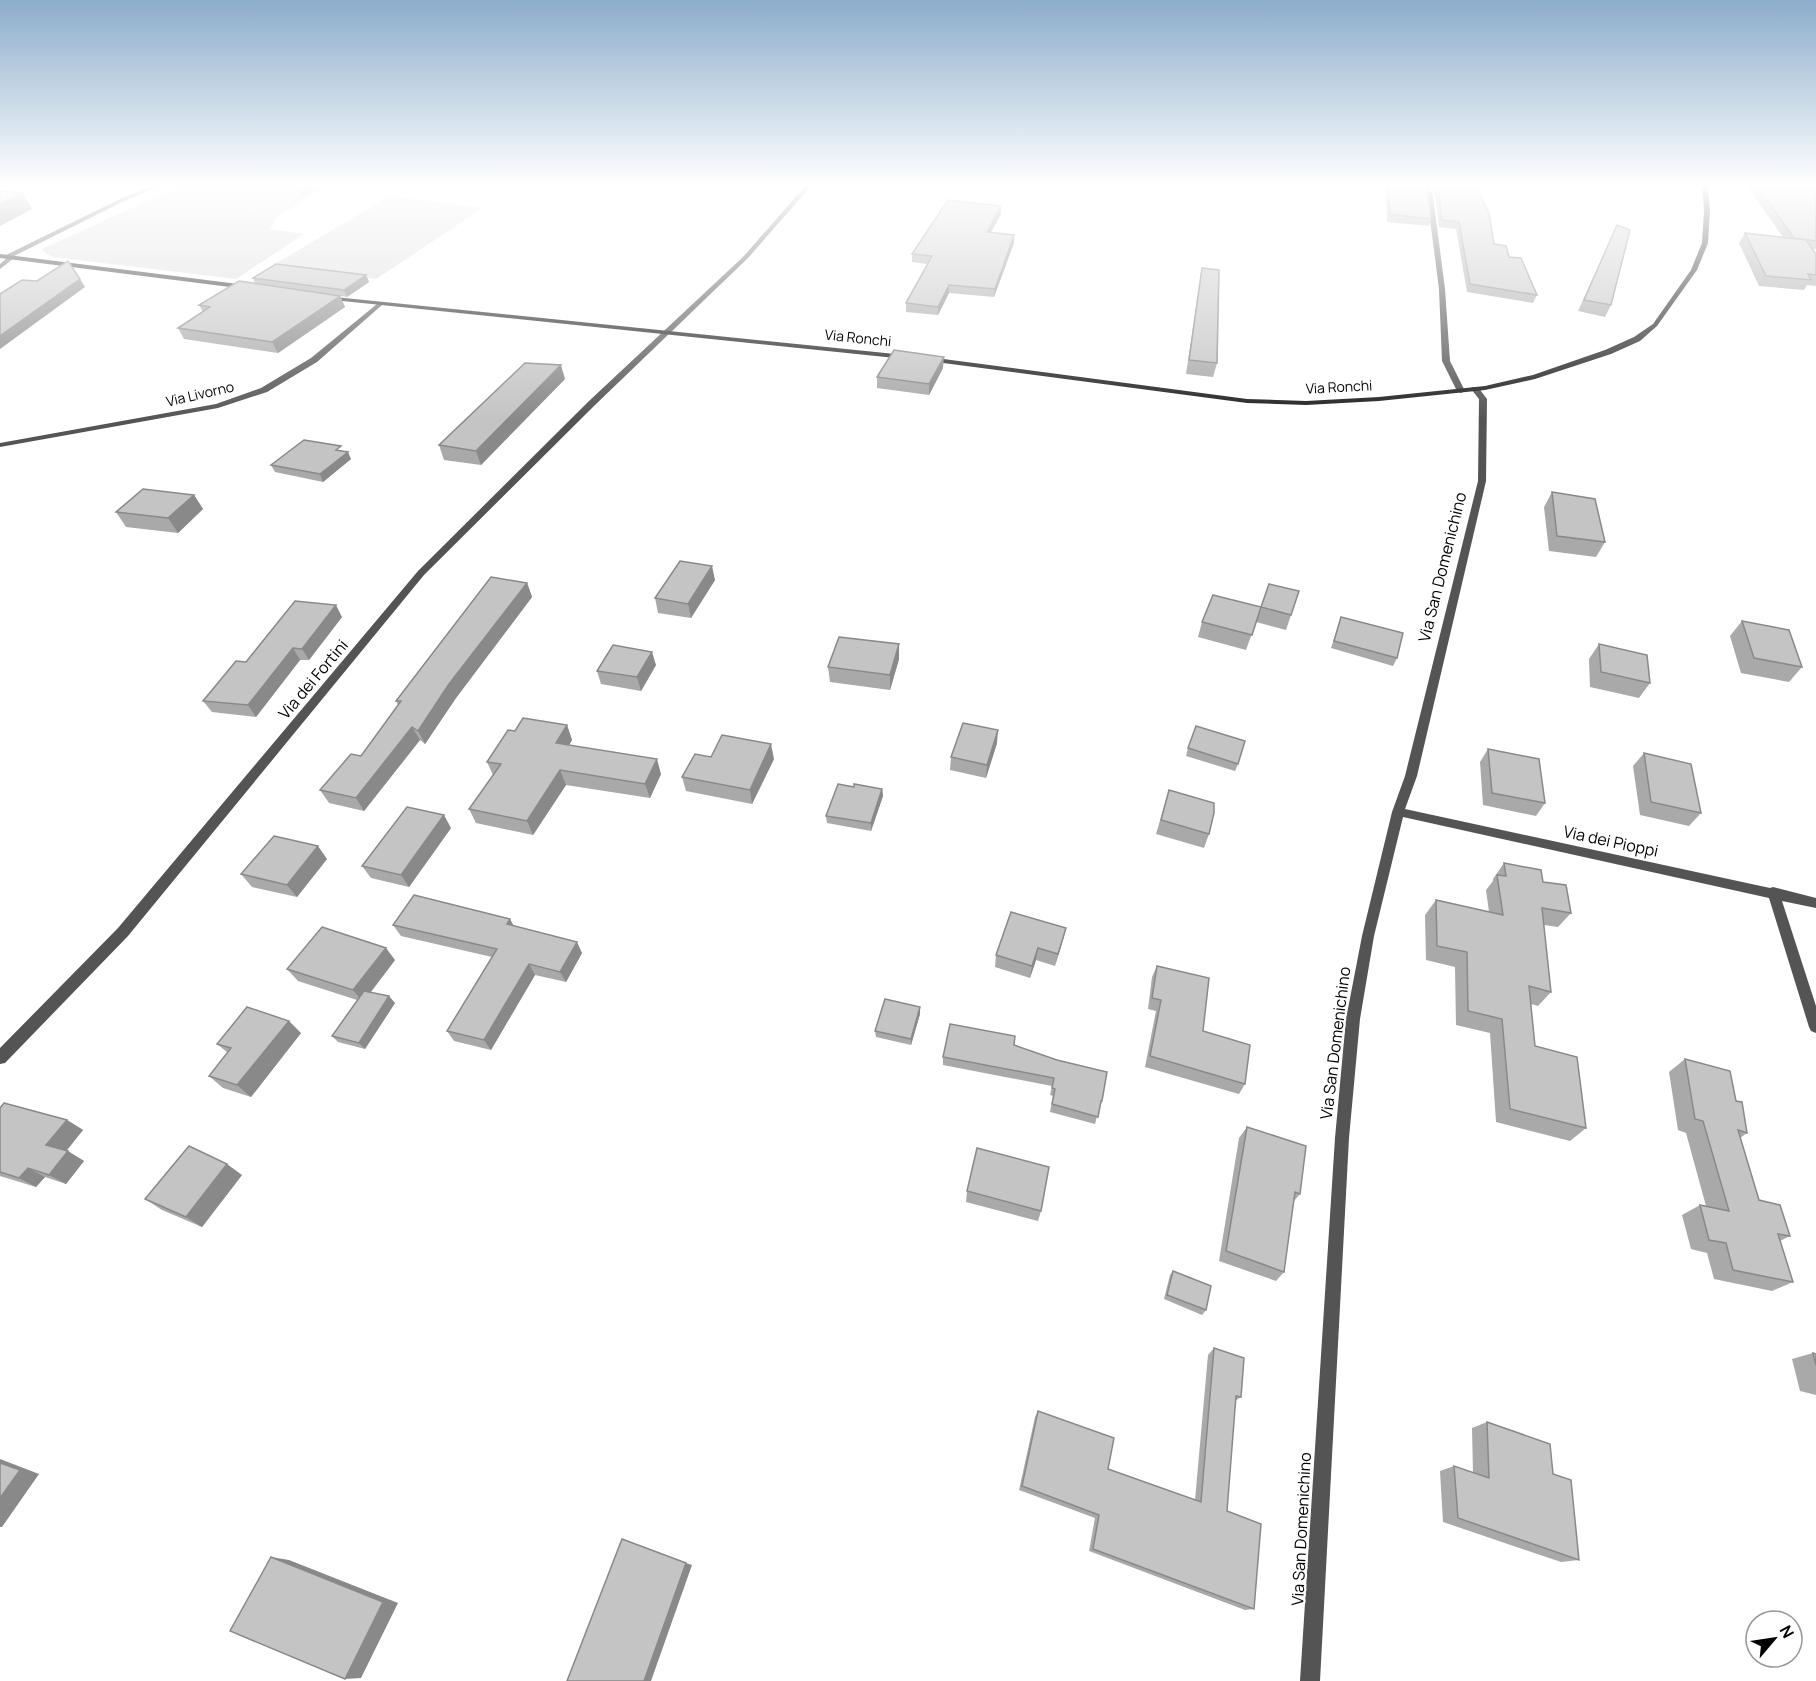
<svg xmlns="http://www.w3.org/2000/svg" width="1816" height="1681" font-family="Manrope,sans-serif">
<rect width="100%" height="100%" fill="#fff"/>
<!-- green -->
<g fill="#dbdbdb">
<path d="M182 185H330L277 217 270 229 304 234 236 279 52 257 43 251 42 249Z"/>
<path d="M390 196 483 208 376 279 275 264Z"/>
</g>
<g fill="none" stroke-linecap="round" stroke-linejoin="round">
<!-- street -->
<g fill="#545454" fill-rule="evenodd">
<path d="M155 185H163L124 201 14 256V258L0 269V264L7 258 6 255 120 199Z"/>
<path d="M806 185H812L748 258 595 405 424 575 128 936 5 1063 0 1064V1048L118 928 418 571 589 401 744 256Z"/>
<path d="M1423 185H1429L1433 196 1445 289 1450 361 1465 391 1461 393 1457 391 1442 361 1439 289 1427 196Z"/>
<path d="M377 304 382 305 317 362 267 392 218 408 0 447V443L216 404 261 388 311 358Z"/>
<path d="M1472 387H1478L1487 399 1486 481 1417 776 1405 809 1770 888 1773 887 1816 898V908L1782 901 1816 1006V1033L1811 1031 1809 1027 1769 898 1403 817 1374 936 1360 1019 1349 1138 1320 1681H1300L1335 1138 1346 1019 1362 936 1392 812 1405 776 1478 481 1479 399 1471 389Z"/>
</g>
<!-- secondary -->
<g fill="#212121" fill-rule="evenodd">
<path d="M1702 185H1708L1710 211 1708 243 1697 270 1657 326 1640 341 1611 354 1535 379 1485 390 1379 401 1306 405 1247 403 928 361 924 359 928 357 1247 399 1306 401 1379 397 1485 386 1533 375 1605 350 1634 337 1653 324 1691 270 1702 243 1704 211Z"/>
<path d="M0 254 246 285 249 287 246 289 0 258Z"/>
<path d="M325 296 905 355 909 357 905 359 323 299 322 298Z"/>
</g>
</g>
<!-- wall -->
<g fill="#a9a9a9">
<path d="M294 185H325L302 198Z"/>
<path d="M1386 185H1426L1431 219 1429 226 1387 222Z"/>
<path d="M1431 185H1475L1494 244 1509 257 1537 295 1533 303 1467 292 1456 229 1439 227 1435 196Z"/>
<path d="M1746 185H1816V249H1812L1816 254V286L1807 285 1804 290 1759 286 1739 243 1745 233 1783 237Z"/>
<path d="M1001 206V214L991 232 1014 235V243L994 297 949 293 938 315 906 312V303L928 264 912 262V254Z"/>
<path d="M1617 225 1611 305 1605 317 1578 311Z"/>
<path d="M1202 268 1217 363 1213 377 1186 374Z"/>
<path d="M366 275 369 282 347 297 340 296 345 307 278 353 184 339 178 328 203 312 199 305 255 283 253 278Z"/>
<path d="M943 368 929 395 877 388V377Z"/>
<path d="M565 379 481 465 444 460 439 445Z"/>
<path d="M344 451 351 459 323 482 275 472 271 465Z"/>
<path d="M1552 492 1605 542 1596 557 1549 551 1544 507Z"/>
<path d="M194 495 203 509 178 533 126 527 116 512Z"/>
<path d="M715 580 691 618 658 613 655 598Z"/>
<path d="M527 583 532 597 456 698 425 744 420 740 364 811 329 803 320 790 361 756 398 705 396 701Z"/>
<path d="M1213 595 1291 615 1286 630 1256 622 1246 650 1198 637 1202 622Z"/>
<path d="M342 617 309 660H300L256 717 212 712 203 701 246 662Z"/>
<path d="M1341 617 1397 658 1393 666 1331 648Z"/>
<path d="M1742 621 1802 667 1789 682 1741 673 1730 636Z"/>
<path d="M899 644V659L890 690 830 682 828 667Z"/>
<path d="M1599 644 1650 683 1639 698 1590 687 1589 659Z"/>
<path d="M656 665 641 691 601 684 597 671Z"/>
<path d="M567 725 572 740 569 745 661 774 650 798 566 785 533 835 476 823 469 809 493 775 487 762 515 731Z"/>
<path d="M997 743 986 778 950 770 951 757Z"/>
<path d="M1188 748 1238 764 1235 771 1186 756Z"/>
<path d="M1488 749 1545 803 1536 816 1483 805 1480 762Z"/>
<path d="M1644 753 1701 813 1689 826 1640 815 1633 766Z"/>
<path d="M711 757 774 759 752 804 686 791 682 777Z"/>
<path d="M854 787 882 789 883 796 871 831 827 823 826 816Z"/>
<path d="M1169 790 1209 834 1204 848 1156 834Z"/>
<path d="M451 828 409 887 371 878 362 866Z"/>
<path d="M327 859 297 897 252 887 241 874Z"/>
<path d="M1504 863 1543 882 1571 913 1558 927 1544 925 1551 992 1538 1006 1531 1004 1535 1046 1586 1128 1570 1141 1496 1122 1490 1033 1456 1025 1455 967 1426 960 1425 915 1436 900 1489 912 1486 890 1493 881V879Z"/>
<path d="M393 925 514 926 582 953 566 982 535 975 491 1050 454 1041 447 1031 492 957 401 936Z"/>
<path d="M1066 928 1055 966 1036 960 1030 978 995 967 996 955Z"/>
<path d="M395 960 371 992 395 1003 365 1049 338 1042 332 1036 357 1000 298 981 287 969Z"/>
<path d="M1157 966 1203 1031 1245 1084 1239 1094 1145 1067 1156 1011 1148 1009 1152 977Z"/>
<path d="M920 1014 911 1045 876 1037 875 1031Z"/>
<path d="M301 1033 251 1097 223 1088 209 1076 228 1053 217 1044Z"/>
<path d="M1014 1045 1102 1101 1099 1109 1095 1124 1050 1112 1053 1096 1050 1095 1052 1086 943 1065V1057Z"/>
<path d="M1685 1059 1736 1101 1747 1133 1740 1138 1759 1200 1790 1236 1780 1241 1793 1282 1772 1291 1714 1279 1707 1253 1691 1249 1682 1215 1700 1205 1706 1206 1686 1133 1678 1130 1669 1072Z"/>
<path d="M0 1108 67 1120 83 1130 66 1151 84 1161 66 1184 45 1177 36 1187 0 1176Z"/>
<path d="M1247 1127 1300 1194 1294 1201 1284 1272 1276 1281 1219 1261 1239 1138Z"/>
<path d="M242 1175 202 1227 162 1210 145 1199Z"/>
<path d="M967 1191 1041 1211 1038 1221 966 1202Z"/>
<path d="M1173 1271 1206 1310 1202 1315 1164 1299 1170 1275Z"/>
<path d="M1214 1348 1241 1397 1235 1401 1227 1511 1254 1609 1245 1610 1089 1551 1095 1518 1019 1490 1035 1417 1038 1411 1108 1469 1195 1500 1208 1355Z"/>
<path d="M1813 1353 1816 1354V1395L1800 1391 1792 1359Z"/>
<path d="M1487 1422 1553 1474 1579 1560 1561 1562 1443 1522 1440 1471 1454 1466 1473 1473 1472 1428Z"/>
</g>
<!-- shaded-wall -->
<g fill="#898989">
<path d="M0 185H8L0 189Z"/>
<path d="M296 185H325L302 198Z"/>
<path d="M23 193 32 209 0 226V204Z"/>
<path d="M1001 206V214L987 239V232Z"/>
<path d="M1014 235V243L994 297 995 289Z"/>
<path d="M366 275 369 282 347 297 344 290Z"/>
<path d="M80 279 85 287 0 349V336Z"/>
<path d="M949 285V293L938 315V307Z"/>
<path d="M340 296 345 307 278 353 272 342Z"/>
<path d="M944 357 943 368 929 395V384Z"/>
<path d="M561 365 565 379 481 465 476 451Z"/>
<path d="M348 452 351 459 323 482 320 474Z"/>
<path d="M194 495 203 509 178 533 168 518Z"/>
<path d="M712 566 715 580 691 618 688 604Z"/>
<path d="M527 583 532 597 456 698 425 744 418 731 449 684Z"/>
<path d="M336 605 342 617 309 660 302 649Z"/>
<path d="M899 644V659L890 690V675Z"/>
<path d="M293 648 300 660 256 717 248 705Z"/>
<path d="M652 652 656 665 641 691 637 677Z"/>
<path d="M567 725 572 740 562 758 556 743Z"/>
<path d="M412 727 420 740 364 811 356 798Z"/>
<path d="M998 730 997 743 986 778 987 765Z"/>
<path d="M771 744 774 759 752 804 750 790Z"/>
<path d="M657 759 661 774 650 798 645 784Z"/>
<path d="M560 770 566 785 533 835 527 821Z"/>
<path d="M882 789 883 796 871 831V823Z"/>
<path d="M444 815 451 828 409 887 401 875Z"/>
<path d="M318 846 327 859 297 897 287 885Z"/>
<path d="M510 919 516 930 507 924Z"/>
<path d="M1066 928 1063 940 1055 966 1058 954Z"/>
<path d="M577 942 582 953 566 982 560 972Z"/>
<path d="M386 948 395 960 363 1002 353 990Z"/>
<path d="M1038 948 1036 960 1030 978 1032 966Z"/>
<path d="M529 964 535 975 491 1050 484 1040Z"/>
<path d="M389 996 395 1003 365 1049 359 1043Z"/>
<path d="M920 1007V1014L911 1045V1039Z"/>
<path d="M289 1021 301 1033 251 1097 237 1085Z"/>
<path d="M67 1120 83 1130 63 1155 46 1145Z"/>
<path d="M68 1151 84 1161 66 1184 49 1175Z"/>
<path d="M227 1164 242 1175 202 1227 186 1217Z"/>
<path d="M28 1168 45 1177 36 1187 19 1178Z"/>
<path d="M0 1459 39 1474 2 1527H0Z"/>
<path d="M271 1557 289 1560 398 1603 361 1678 345 1679Z"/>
<path d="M686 1563 692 1565 651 1681H644Z"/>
</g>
<!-- building -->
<g fill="#c4c4c4" stroke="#898989" stroke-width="1.5">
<path d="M1388 185H1426L1427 189 1431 219 1390 214Z"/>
<path d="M1436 185H1475L1489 213 1494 244 1506 246 1509 257 1521 258 1537 295 1470 284 1459 222 1442 220 1438 189Z"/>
<path d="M1756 185H1816V241L1794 238Z"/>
<path d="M0 191 23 193 0 204Z"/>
<path d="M948 200 1001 206 987 232 1014 235 995 289 949 285 938 307 906 303 932 256 912 254Z"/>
<path d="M1617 225 1630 230 1611 305 1584 300Z"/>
<path d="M1745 233 1806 240 1816 254V275L1808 274 1811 280 1766 276Z"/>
<path d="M68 261 80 279 0 336V294L22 280 37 281Z"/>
<path d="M276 264 366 275 344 290 253 278Z"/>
<path d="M1202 268 1219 270 1217 363 1189 360Z"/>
<path d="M239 281 340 296 272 342 178 328 210 307 199 305Z"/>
<path d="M894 350 944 357 929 384 877 377Z"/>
<path d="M525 363 561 365 476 451 439 445Z"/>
<path d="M304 440 341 446 336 450 348 452 320 474 271 465Z"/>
<path d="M143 489 194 495 168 518 116 512Z"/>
<path d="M1552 492 1595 499 1605 542 1557 536Z"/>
<path d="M680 561 712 566 688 604 655 598Z"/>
<path d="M491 577 527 583 449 684 418 731 412 727 356 798 320 790 351 754 361 756 401 701H396Z"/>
<path d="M1269 584 1299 591 1291 615 1261 607Z"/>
<path d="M1213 595 1261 607 1252 635 1202 622Z"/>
<path d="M295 601 336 605 302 649 293 648 248 705 203 701 236 661 246 662Z"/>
<path d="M1341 617 1403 633 1397 658 1334 641Z"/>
<path d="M1742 621 1789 630 1802 667 1754 658Z"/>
<path d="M839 637 899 644 890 675 828 667Z"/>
<path d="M1599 644 1647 655 1650 683 1601 672Z"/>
<path d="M613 645 652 652 637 677 597 671Z"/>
<path d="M523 718 567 725 556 743 657 759 645 784 560 770 527 821 469 809 501 764 487 762 508 730 515 731Z"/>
<path d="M963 723 998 730 987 765 951 757Z"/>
<path d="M1196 726 1245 741 1238 764 1188 748Z"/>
<path d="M722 735 771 744 750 790 682 777 695 754 711 757Z"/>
<path d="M1488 749 1539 759 1545 803 1492 793Z"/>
<path d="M1644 753 1691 764 1701 813 1651 802Z"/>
<path d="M838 784 854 787V784L882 789 871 823 826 816Z"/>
<path d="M1169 790 1214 803V813L1209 834 1161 820Z"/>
<path d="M407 807 444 815 401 875 362 866Z"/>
<path d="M274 836 318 846 287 885 241 874Z"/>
<path d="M1504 863 1541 870 1543 882 1566 885 1571 913 1542 908 1551 992 1529 986 1535 1046 1577 1057 1586 1128 1510 1109 1502 1019 1468 1011 1467 952 1437 946 1436 900 1503 915 1497 875 1506 876Z"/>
<path d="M414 895 510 919 507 924 577 942 560 972 529 964 484 1040 447 1031 497 949 393 925Z"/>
<path d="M1011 912 1066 928 1058 954 1038 948 1032 966 996 955Z"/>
<path d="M322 927 386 948 353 990 287 969Z"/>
<path d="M1157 966 1209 978 1203 1031 1250 1045 1245 1084 1150 1056 1161 1000 1152 998Z"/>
<path d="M364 991 389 996 359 1043 332 1036Z"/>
<path d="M885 999 920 1007 911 1039 875 1031Z"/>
<path d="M247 1007 289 1021 237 1085 209 1076 231 1048 217 1044Z"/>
<path d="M950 1024 1015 1036 1014 1045 1057 1060 1107 1072 1102 1101H1101L1098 1117 1052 1104 1055 1089 1052 1088 1054 1078 943 1057Z"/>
<path d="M1685 1059 1730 1071 1736 1101 1742 1102 1747 1133 1738 1130 1759 1200 1780 1205 1790 1236 1778 1234 1793 1282 1733 1270 1726 1243 1709 1240 1700 1205 1729 1211 1703 1121 1695 1119Z"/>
<path d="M4 1103 67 1120 46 1145 68 1151 49 1175 28 1168 19 1178 0 1172V1108Z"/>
<path d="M1247 1127 1306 1146 1300 1194 1295 1192 1284 1272 1226 1251Z"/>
<path d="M189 1146 227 1164 186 1217 145 1199Z"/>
<path d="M977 1148 1049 1167 1041 1211 967 1191Z"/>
<path d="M1173 1271 1211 1286 1206 1310 1167 1295Z"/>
<path d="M1214 1348 1244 1358 1241 1397 1236 1396 1227 1511 1261 1524 1254 1609 1093 1549 1099 1515 1022 1486 1038 1411 1114 1438 1108 1469 1201 1502Z"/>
<path d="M1813 1353 1816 1354V1365Z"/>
<path d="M1487 1422 1550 1444 1553 1474 1571 1480 1579 1560 1458 1518 1454 1466 1489 1478Z"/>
<path d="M0 1463 20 1470 0 1498Z"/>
<path d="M622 1539 686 1563 644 1681H567Z"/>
<path d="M271 1557 383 1602 345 1679 230 1631Z"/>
</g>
<!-- sky -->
<linearGradient id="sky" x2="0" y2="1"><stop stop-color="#8cadcc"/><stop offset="0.44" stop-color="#fff"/><stop offset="1" stop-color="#fff" stop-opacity="0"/></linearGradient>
<rect width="1816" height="420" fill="url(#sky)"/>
<g text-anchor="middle" stroke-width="4.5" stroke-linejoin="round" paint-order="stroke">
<!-- far-street labels -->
<g font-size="14" fill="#000" stroke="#fff">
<text transform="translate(858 338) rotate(6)" y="5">Via Ronchi</text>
<text transform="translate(1339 387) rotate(-3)" y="5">Via Ronchi</text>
<text transform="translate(200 394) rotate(-13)" y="5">Via Livorno</text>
</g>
<!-- street labels -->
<g font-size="16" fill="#000" stroke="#fff">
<text transform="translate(1442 567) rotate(-76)" y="6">Via San Domenichino</text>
<text transform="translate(313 679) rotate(-50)" y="6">Via dei Fortini</text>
<text transform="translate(1611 841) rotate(12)" y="6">Via dei Pioppi</text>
<text transform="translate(1335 1043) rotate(-83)" y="6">Via San Domenichino</text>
<text transform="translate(1301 1529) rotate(-87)" y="6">Via San Domenichino</text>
</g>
</g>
<!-- north arrow -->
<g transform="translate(1774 1639) rotate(61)"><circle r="28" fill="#ffffff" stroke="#999999" stroke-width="1.5"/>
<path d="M0-4.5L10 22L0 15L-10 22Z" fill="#000000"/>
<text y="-9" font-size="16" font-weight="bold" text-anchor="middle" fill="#000000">N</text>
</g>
</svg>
